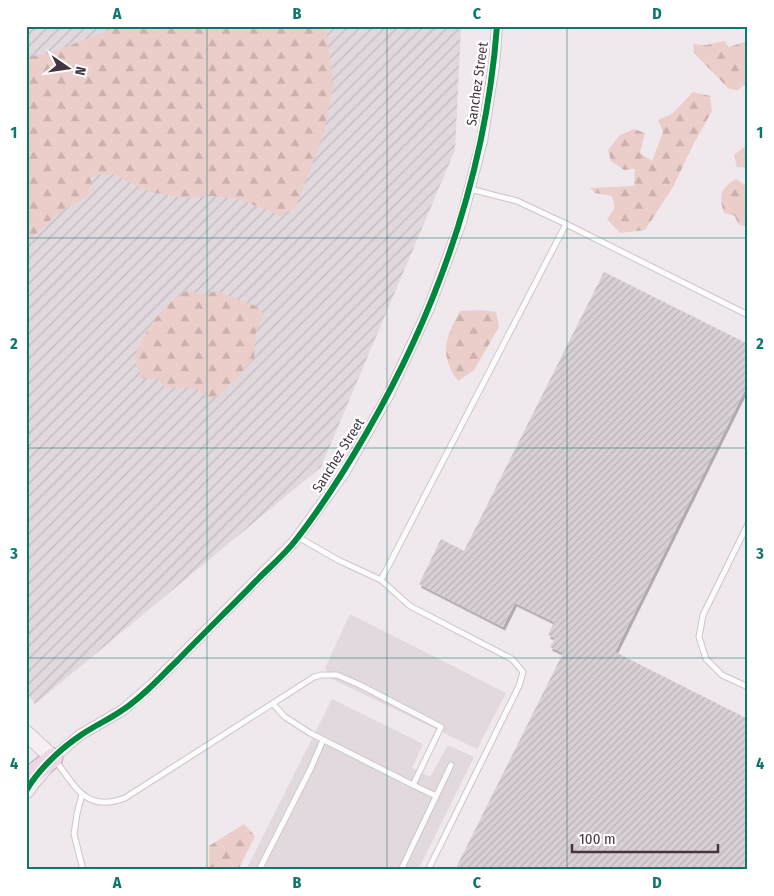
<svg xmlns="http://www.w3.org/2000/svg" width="774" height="896" font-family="'Fira Sans Condensed',sans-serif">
<defs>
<pattern id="industrial-furrows" width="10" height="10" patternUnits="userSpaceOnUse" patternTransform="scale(1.25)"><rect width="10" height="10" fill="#e1d8de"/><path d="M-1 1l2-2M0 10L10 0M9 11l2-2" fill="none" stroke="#c2bac0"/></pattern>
<pattern id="forest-firs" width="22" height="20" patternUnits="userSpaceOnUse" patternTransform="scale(1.25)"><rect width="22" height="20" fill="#ebcdc9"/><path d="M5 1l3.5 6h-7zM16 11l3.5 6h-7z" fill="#cbb1ae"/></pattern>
<pattern id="building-hatch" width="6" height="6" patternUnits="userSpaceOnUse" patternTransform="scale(1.25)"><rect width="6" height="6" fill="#d9d0d6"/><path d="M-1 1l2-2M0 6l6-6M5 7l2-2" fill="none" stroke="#bcb3b9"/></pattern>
<filter id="shadow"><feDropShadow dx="2" dy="3.5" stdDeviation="0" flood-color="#0004"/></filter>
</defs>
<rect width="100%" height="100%" fill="#efe8ec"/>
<!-- industrial -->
<path fill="url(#industrial-furrows)" d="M26 26H461L455 150 321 467 35 704 26 692Z"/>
<!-- forest -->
<g fill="url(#forest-firs)">
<path d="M120 26H326L333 87 324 132 296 207 281 216 241 200 214 196 184 198 150 192 112 174 92 175 89 195 56 215 26 243V57L50 53Z"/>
<path d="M724 41 729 47 748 41V82L738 90 729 89 694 53 693 44 706 45Z"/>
<path d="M693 92 710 96 712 111 693 145 673 187 645 230 620 233 607 219 615 208 612 196 595 193 590 188 634 186 635 169 624 170 611 161 608 150 620 135 634 129 645 133 640 153 652 161 663 132 658 120 673 113Z"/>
<path d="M748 144V168L737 167 734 155Z"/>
<path d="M736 179 748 187V227L738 224 735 216 724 213C719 196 720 188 736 179Z"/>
<path d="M188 290 201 295 216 291 256 306 264 315 256 332 254 358 221 394 210 399 196 388H166L158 379 141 378 134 357C148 326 159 308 188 290Z"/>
<path d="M480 310 496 312 499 327 474 370 458 381C439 355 445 338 460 311Z"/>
<path d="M244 824 255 836 238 870H209V846Z"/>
</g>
<!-- parking -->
<g fill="#e1d9dd">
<path d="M350 614 506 693 477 749 332 679 325 668Z"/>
<path d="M332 699 423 744 412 768 430 777 448 745 474 757 418 870H246Z"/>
</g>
<!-- building -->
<path fill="url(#building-hatch)" filter="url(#shadow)" d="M604 272 748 344V384L615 652 748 719V870H455L563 653 550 647 555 638 548 635 554 622 515 603 503 627 419 584 441 539 464 551Z"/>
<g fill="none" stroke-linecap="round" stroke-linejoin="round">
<defs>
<g id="lane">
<path d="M566 224 748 315"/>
<path d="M748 524 703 615 699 637 706 659 722 675 748 687"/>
<path d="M298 537 338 560 381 580 566 224 517 201 470 189"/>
<path d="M381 580 410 606 512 659 523 672 519 686 428 870"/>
<path d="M55 760C76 787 86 813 125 798L314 677 321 675H337L360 685 441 727 413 785 310 733 285 717 273 704"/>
<path d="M413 785 436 796"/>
<path d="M82 794 77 814 74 834 83 870"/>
<path d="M259 870 311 768 323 740"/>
<path d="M401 870 451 765"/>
</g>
<path id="street" d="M53 758 80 735 123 710 155 682 294 542 344 473 388 396 429 308 461 222 482 141 494 65 497 26"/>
<path id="secondary" d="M26 733 53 758 31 784 26 791"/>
<path id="highway" d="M26 779 53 758"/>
</defs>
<!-- lane casing -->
<use href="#lane" stroke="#cec5ca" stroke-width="7"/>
<!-- street casing -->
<use href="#street" stroke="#cec5ca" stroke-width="12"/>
<!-- secondary casing -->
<use href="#secondary" stroke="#d4c5cd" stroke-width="17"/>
<!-- highway casing -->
<use href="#highway" stroke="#c7a4ba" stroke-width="21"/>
<!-- lane -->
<use href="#lane" stroke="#fdfcfc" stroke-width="5"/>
<!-- street -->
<use href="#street" stroke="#fdfcfc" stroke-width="10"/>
<!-- secondary -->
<use href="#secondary" stroke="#f6eef2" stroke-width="15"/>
<!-- highway -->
<use href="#highway" stroke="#ebd8e4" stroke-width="19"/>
<defs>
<path id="cycleway" d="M26 791C38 770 60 749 81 735 94 726 108 720 121 711 142 698 159 678 177 661 204 633 232 606 259 578 271 566 285 554 295 541 322 507 345 470 367 432 439 307 486 171 497 26"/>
</defs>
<!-- cycleway casing -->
<use href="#cycleway" stroke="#fff" stroke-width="9"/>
<!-- cycleway -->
<use href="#cycleway" stroke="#00873e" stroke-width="6"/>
</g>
<!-- grid -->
<path fill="none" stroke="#0f766e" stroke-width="1" stroke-opacity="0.55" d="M207 26V870M387 26V870M567 26V870M26 238H748M26 448H748M26 658H748"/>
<g text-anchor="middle" stroke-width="4.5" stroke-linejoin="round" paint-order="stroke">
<!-- street labels -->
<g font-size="14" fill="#453540" stroke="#fff">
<text transform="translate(477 84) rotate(-82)" y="5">Sanchez Street</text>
<text transform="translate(338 455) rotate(-58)" y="5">Sanchez Street</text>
</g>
</g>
<!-- border -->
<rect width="774" height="896" fill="none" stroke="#ffffff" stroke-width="55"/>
<!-- north arrow -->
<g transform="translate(68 68) rotate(103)" stroke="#ffffff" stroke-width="4" paint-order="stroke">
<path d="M0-4L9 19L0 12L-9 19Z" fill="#453540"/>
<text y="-8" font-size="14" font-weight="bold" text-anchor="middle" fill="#453540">N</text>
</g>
<!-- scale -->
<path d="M572 844v8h146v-8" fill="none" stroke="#453540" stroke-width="2.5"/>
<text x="579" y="844" font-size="15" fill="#453540" stroke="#ffffff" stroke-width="4" paint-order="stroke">100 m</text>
<rect x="28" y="28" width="718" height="840" fill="none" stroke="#0f766e" stroke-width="2"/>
<g font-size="16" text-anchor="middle" font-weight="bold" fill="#0f766e">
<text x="117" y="19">A</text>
<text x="297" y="19">B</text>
<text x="477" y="19">C</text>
<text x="657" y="19">D</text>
<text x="14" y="138">1</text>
<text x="760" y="138">1</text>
<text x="14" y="349">2</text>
<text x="760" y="349">2</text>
<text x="14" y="559">3</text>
<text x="760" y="559">3</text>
<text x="14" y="769">4</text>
<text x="760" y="769">4</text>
<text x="117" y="888">A</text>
<text x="297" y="888">B</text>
<text x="477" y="888">C</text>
<text x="657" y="888">D</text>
</g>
</svg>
